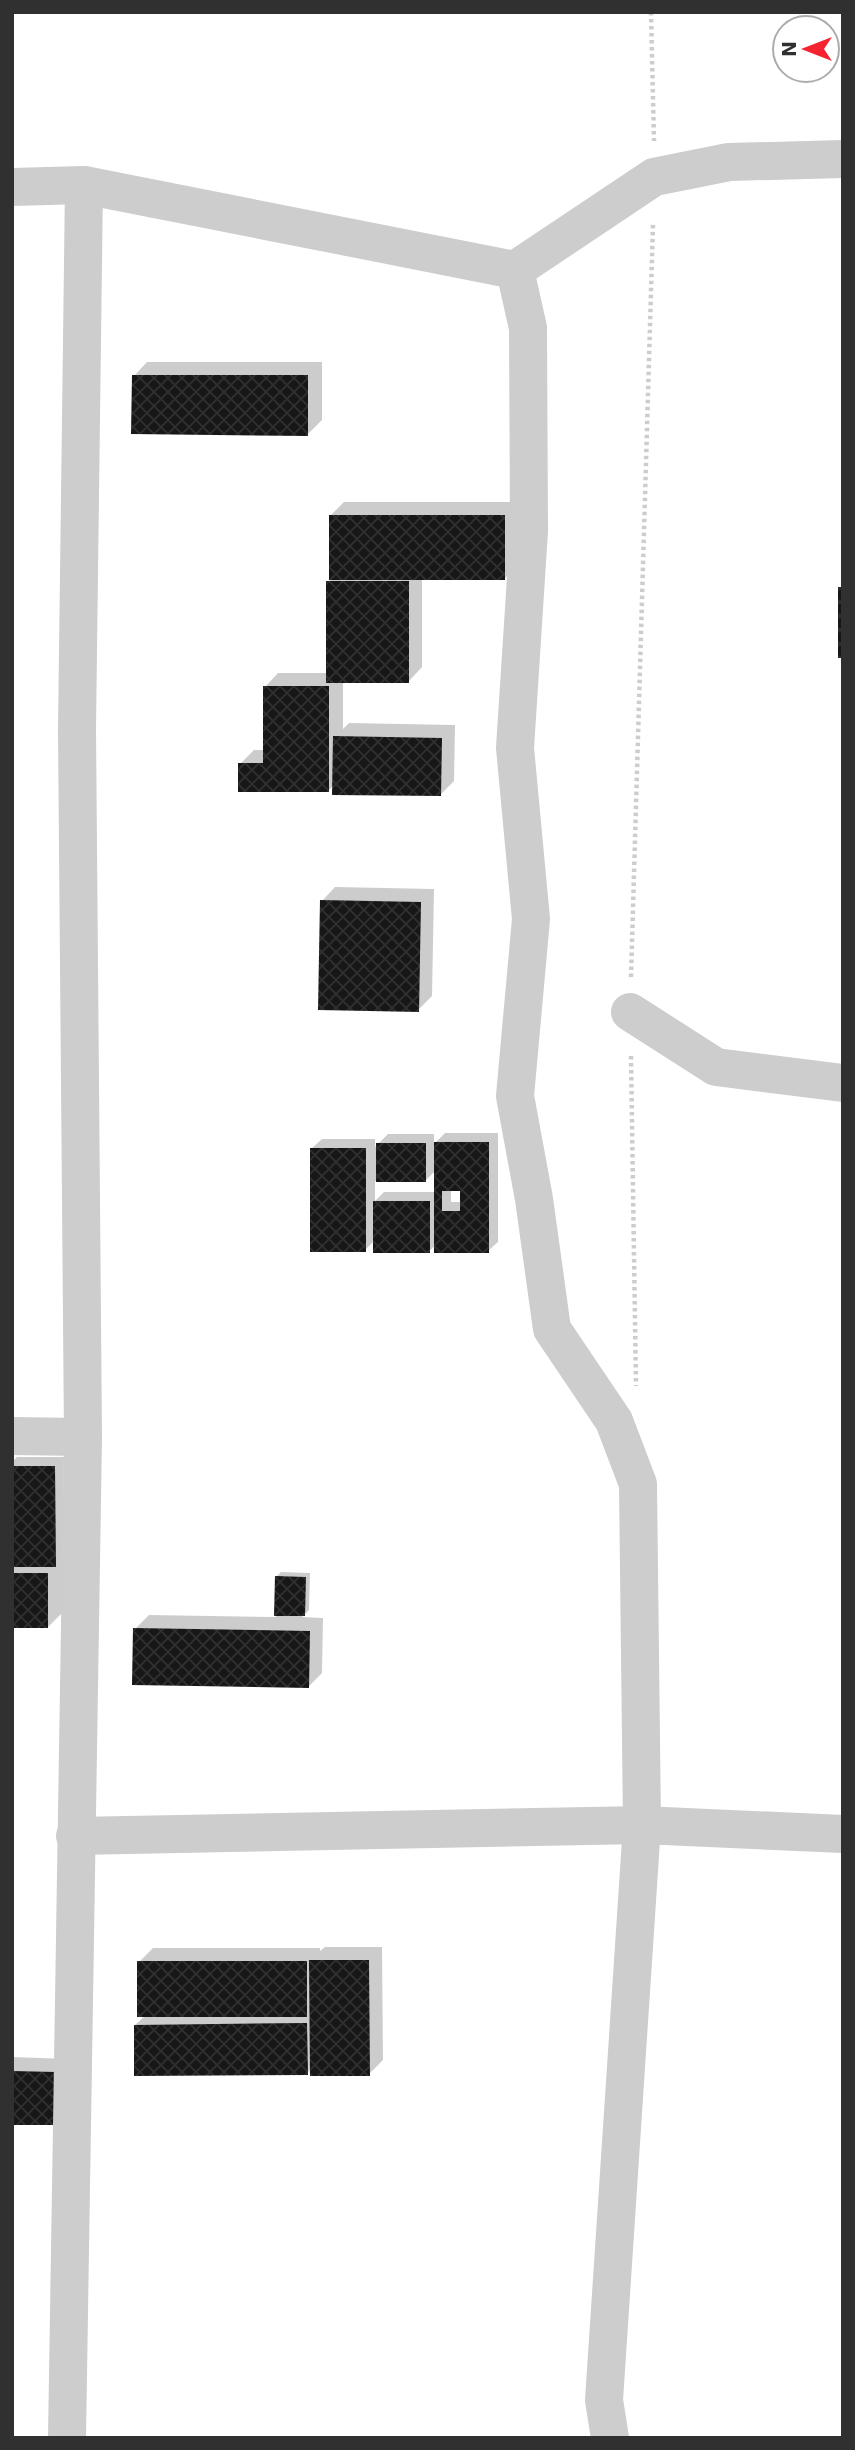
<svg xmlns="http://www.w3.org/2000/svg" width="855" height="2450" font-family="'DejaVu Sans',sans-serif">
<defs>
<pattern id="building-cross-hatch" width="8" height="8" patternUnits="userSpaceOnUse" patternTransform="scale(1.75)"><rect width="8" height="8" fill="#171717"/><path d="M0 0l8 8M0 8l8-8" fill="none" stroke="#303030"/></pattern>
</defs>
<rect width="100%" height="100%" fill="#fff"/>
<!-- shadow -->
<g fill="#0003" fill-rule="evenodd">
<path d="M147 362H322V420L308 434 134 376Z"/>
<path d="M344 502H519V564L505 578H422V667L409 681H343V729L349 723 455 725 454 781 440 795 334 785 329 790 240 764 254 750H265V687L278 673H328L331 515Z"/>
<path d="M335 887 434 889 432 996 418 1010 322 901Z"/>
<path d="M445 1133H498V1242L488 1251 436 1245 429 1251 374 1241 365 1250 312 1148 322 1139H375V1147L388 1134H434V1144ZM436 1170V1192H384L375 1201V1181H425ZM451 1190H461V1202H451Z"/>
<path d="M17 1457H64L62 1613 48 1627H12V1462Z"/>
<path d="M281 1572 310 1573 309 1610 302 1617 323 1618 322 1673 308 1687 135 1629 149 1615 276 1617V1577Z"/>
<path d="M325 1947H382L383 2060 369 2074 311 2069 307 2073 135 2025 146 2015 139 1962 153 1948H320V1951Z"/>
<path d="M12 2057 69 2059 12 2123Z"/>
</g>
<!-- building -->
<g fill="url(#building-cross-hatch)" fill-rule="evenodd">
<path d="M132 375H308V436L131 434Z"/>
<rect x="329" y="515" width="176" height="65"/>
<rect x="326" y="581" width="83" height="102"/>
<rect x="838" y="587" width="5" height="71"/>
<path d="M263 686H329V792H238V763H263Z"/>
<path d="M333 736 442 738 441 796 332 795Z"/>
<path d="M320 900 421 902 419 1012 318 1010Z"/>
<path d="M434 1142H489V1253H434ZM442 1191H460V1211H442Z"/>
<rect x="376" y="1143" width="50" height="39"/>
<rect x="310" y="1148" width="56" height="104"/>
<rect x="373" y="1201" width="57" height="52"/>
<path d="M12 1466H55L56 1567H12Z"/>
<rect x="12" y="1573" width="36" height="55"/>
<path d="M275 1576 306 1577 305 1616H274Z"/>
<path d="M133 1628 310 1631 309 1688 132 1685Z"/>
<path d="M309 1960H369L370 2076H310Z"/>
<rect x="137" y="1961" width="170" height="56"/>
<path d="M307 2023 308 2075 134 2076V2025Z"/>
<path d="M12 2071 56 2072 55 2125H12Z"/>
</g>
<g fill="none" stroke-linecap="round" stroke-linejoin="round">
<!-- path -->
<g stroke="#cdcdcd" stroke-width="4.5" stroke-dasharray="3.5 3.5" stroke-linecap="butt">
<path d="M651 12 654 141"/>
<path d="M631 977 653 223"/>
<path d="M631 1056 636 1386"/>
</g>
<!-- minor -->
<g stroke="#cdcdcd" stroke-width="38">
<path d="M12 187 84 185 515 270 654 177 729 162 843 159"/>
<path d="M515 270 528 328 529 531 515 748 531 919 515 1096 534 1199 552 1329 614 1421 638 1484 642 1825 604 2400 610 2438"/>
<path d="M630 1012 716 1067 843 1083"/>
<path d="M12 1436 83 1437"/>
<path d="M75 1836 642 1825 843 1834"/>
<path d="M67 2438 83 1437 77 729 84 185"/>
</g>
</g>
<!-- border -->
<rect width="855" height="2450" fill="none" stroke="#303030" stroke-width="28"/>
<!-- north arrow -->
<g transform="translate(806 49) rotate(270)"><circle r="33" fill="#ffffff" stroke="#acacac" stroke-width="2"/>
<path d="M0-5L12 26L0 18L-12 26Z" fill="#f52331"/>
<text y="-10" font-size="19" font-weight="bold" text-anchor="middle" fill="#303030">N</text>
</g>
</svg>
